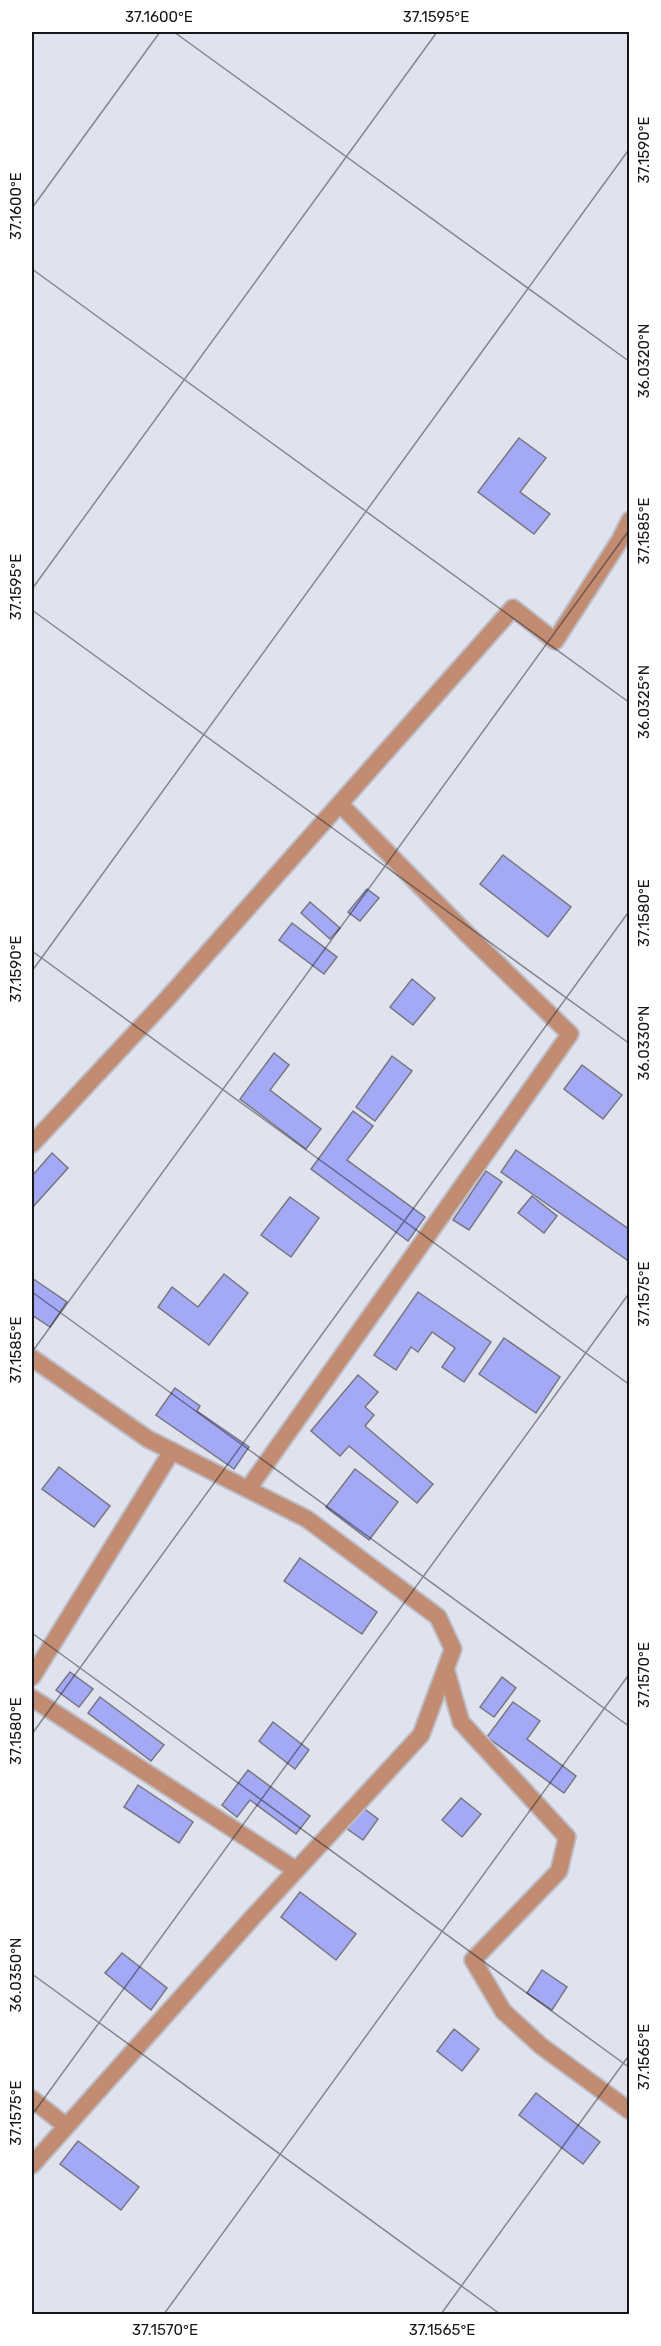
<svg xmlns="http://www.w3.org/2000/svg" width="661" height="2346" font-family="Rubik,sans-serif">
<rect width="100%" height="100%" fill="#e0e2ed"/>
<!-- building -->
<g fill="#a4a9f5" stroke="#767781" stroke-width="1.5">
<path d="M519 438 546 458 520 492 550 514 534 534 478 492Z"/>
<path d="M503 855 571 907 548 937 480 884Z"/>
<path d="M367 889 379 898 360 921 348 912Z"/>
<path d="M310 902 340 928 330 939 301 913Z"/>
<path d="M292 923 337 957 324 974 279 940Z"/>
<path d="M412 979 435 998 413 1025 390 1007Z"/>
<path d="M274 1053 289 1065 270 1090 321 1129 306 1149 240 1099Z"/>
<path d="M392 1056 412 1071 375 1121 356 1107Z"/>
<path d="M582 1065 622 1095 603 1119 564 1089Z"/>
<path d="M353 1111 373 1126 347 1160 425 1217 408 1241 311 1169Z"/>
<path d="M516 1150 630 1230V1262L501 1172Z"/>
<path d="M52 1153 68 1168 32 1208V1176Z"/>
<path d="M486 1171 502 1182 469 1230 453 1220Z"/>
<path d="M532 1196 557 1216 544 1233 518 1213Z"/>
<path d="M290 1197 319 1218 291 1257 261 1235Z"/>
<path d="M224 1274 248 1293 209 1345 158 1307 172 1287 198 1307Z"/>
<path d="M32 1278 67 1302 50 1327 32 1315Z"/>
<path d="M418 1292 491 1342 464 1382 442 1367 455 1348 432 1332 418 1352 411 1347 396 1370 374 1355Z"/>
<path d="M504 1338 560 1377 536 1413 479 1374Z"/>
<path d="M358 1375 378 1392 365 1407 374 1415 365 1426 433 1484 417 1503 349 1446 340 1456 311 1431Z"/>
<path d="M175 1388 200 1406 197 1411 249 1447 234 1469 156 1415Z"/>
<path d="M59 1467 110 1506 94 1527 42 1489Z"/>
<path d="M355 1469 398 1502 369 1540 326 1507Z"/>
<path d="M300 1558 377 1612 362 1634 284 1581Z"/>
<path d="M70 1672 93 1689 79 1707 56 1690Z"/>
<path d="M502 1677 516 1688 494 1717 480 1707Z"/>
<path d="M100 1697 164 1745 151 1761 88 1713Z"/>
<path d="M513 1702 540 1721 527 1739 576 1776 564 1793 487 1737Z"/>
<path d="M273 1722 309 1750 295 1769 259 1741Z"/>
<path d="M248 1770 310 1816 296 1834 250 1800 237 1817 222 1805Z"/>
<path d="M138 1785 193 1822 179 1843 124 1807Z"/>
<path d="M461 1798 481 1814 462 1837 442 1820Z"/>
<path d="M362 1807 378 1819 363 1840 346 1828Z"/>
<path d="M300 1892 356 1934 336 1960 281 1917Z"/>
<path d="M122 1953 167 1988 151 2010 105 1973Z"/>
<path d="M542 1970 567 1987 552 2010 527 1993Z"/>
<path d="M454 2029 479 2049 462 2071 437 2051Z"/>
<path d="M536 2093 600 2142 583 2164 519 2115Z"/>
<path d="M78 2141 139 2187 121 2210 60 2164Z"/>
</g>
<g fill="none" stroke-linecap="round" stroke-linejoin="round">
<defs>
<g id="minor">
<path d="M32 1144 166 1000 513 608 555 641 620 540 630 520"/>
<path d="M32 1358 148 1439 307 1519 438 1617 453 1649 421 1735 253 1917 32 2165"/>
<path d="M248 1489 570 1034 468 935 341 805"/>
<path d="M446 1670 461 1722 567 1837 559 1871 473 1960 503 2011 541 2046 630 2111"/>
<path d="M32 1677 172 1451"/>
<path d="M32 1698 296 1870"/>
<path d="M32 2099 66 2126"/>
</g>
</defs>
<!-- minor casing -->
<use href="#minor" stroke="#bcbdc7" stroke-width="20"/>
<!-- minor -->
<use href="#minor" stroke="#c28c73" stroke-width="16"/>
</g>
<!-- ticks -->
<path fill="none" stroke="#17171b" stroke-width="1.5" stroke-opacity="0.45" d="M174 32 630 362M32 208 160 32M32 269 630 703M32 589 437 32M32 610 630 1044M32 951 630 1385M32 971 630 148M32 1292 630 1727M32 1352 630 529M32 1633 630 2068M32 1734 630 910M32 1974 500 2314M32 2115 630 1292M164 2314 630 1673M441 2314 630 2054"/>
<!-- border -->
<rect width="661" height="2346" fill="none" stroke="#ffffff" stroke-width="66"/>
<rect x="33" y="33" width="595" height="2280" fill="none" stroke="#17171b" stroke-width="2"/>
<g font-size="15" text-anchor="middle" fill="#17171b">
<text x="159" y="22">37.1600°E</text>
<text x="436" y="22">37.1595°E</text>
<text transform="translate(644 150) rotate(-90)" y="5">37.1590°E</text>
<text transform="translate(16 206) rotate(-90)" y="5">37.1600°E</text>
<text transform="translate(644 361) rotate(-90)" y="5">36.0320°N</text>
<text transform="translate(644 531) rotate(-90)" y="5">37.1585°E</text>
<text transform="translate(16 587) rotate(-90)" y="5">37.1595°E</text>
<text transform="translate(644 702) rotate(-90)" y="5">36.0325°N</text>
<text transform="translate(644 913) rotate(-90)" y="5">37.1580°E</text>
<text transform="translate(16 969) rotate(-90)" y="5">37.1590°E</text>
<text transform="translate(644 1043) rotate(-90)" y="5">36.0330°N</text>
<text transform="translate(644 1294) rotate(-90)" y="5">37.1575°E</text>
<text transform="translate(16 1350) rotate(-90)" y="5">37.1585°E</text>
<text transform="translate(644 1675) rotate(-90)" y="5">37.1570°E</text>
<text transform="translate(16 1731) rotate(-90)" y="5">37.1580°E</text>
<text transform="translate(16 1975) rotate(-90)" y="5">36.0350°N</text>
<text transform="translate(644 2057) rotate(-90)" y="5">37.1565°E</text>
<text transform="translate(16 2113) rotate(-90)" y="5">37.1575°E</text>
<text x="165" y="2335">37.1570°E</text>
<text x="442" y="2335">37.1565°E</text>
</g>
</svg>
